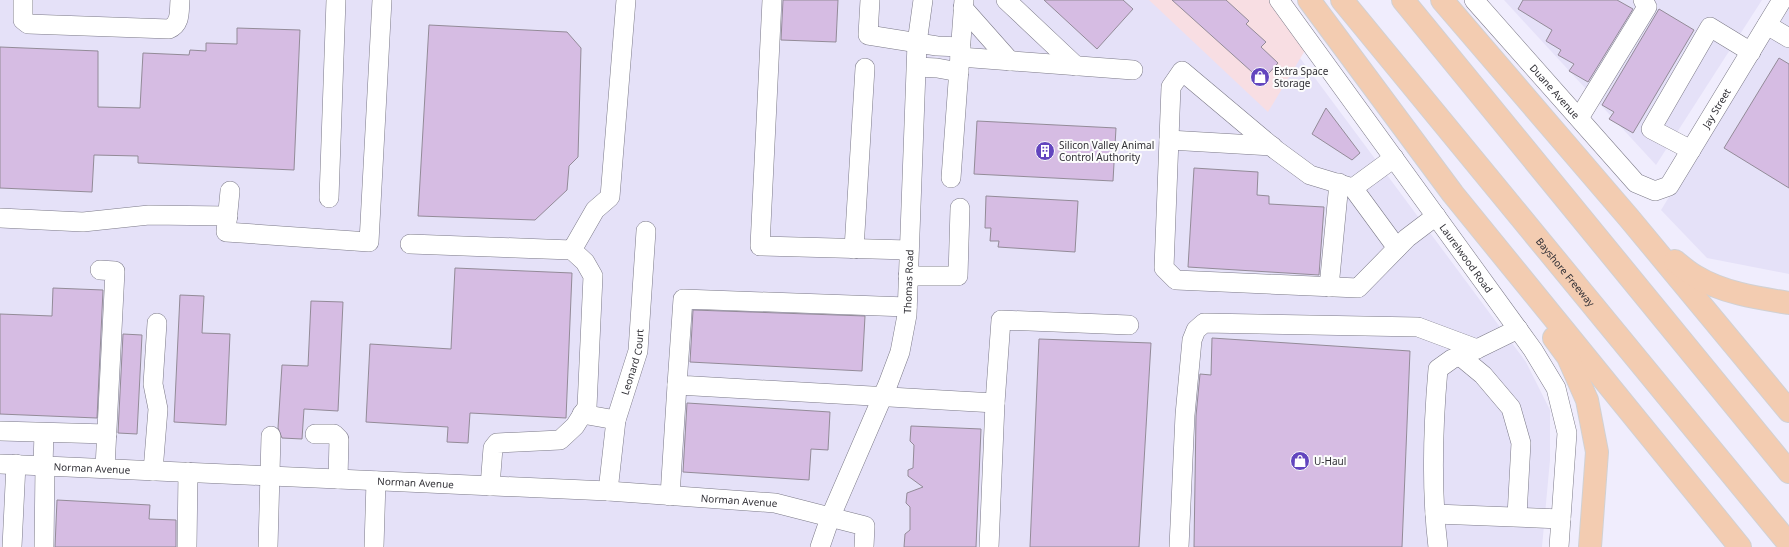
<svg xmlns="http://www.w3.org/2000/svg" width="1789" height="547" font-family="'Noto Sans',sans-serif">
<rect width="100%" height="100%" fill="#f0edfd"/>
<!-- built -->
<g fill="#e5e1f8">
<path d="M0 0H1257L1526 362 1550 410V460L1542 547H0Z"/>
<path d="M1504 0H1762L1656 165Z"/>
<path d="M1789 3V274L1707 258 1661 210Z"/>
</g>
<!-- industrial -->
<path fill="#f8dee3" d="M1149 0H1279L1310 42 1268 112Z"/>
<!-- building -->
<g fill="#d6bce3" stroke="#938b98">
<path d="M783 0H838L836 42 781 40Z"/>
<path d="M1044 0H1123L1133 9 1097 49Z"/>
<path d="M1172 0H1226L1249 21 1246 24 1266 42 1261 47 1278 63 1262 81Z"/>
<path d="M1523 0H1617L1633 9 1588 82 1569 71 1574 64 1558 55 1561 50 1546 41 1552 30 1518 9Z"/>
<path d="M1659 9 1694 30 1633 133 1609 119 1614 112 1602 105Z"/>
<path d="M429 25 567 32 581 48 578 157 569 166 567 190 535 220 418 216Z"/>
<path d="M237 28 300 30 294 170 138 163V156L94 155 92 192 0 188V47L98 51V107L140 108 143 53 189 55 190 50 206 51V43L237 44Z"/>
<path d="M1779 58 1789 64V188L1724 148Z"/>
<path d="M1326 108 1360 153 1352 160 1312 134Z"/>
<path d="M977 121 1116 128 1113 181 974 174Z"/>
<path d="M1194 168 1258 172 1257 195 1269 196V204L1324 207 1319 275 1188 267Z"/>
<path d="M986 196 1078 201 1075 252 998 247 999 241H990L991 228H985Z"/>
<path d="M455 268 572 273 566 418 470 413 468 443 447 442 448 427 366 422 370 344 451 349Z"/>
<path d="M53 288 103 290 97 418 0 414V314L52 316Z"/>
<path d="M180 295 204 296 202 333 230 334 226 425 174 422Z"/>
<path d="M311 301 343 302 338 411 304 409 302 439 282 438 278 428 282 365 308 366Z"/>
<path d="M693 310 865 316 862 371 690 362Z"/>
<path d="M123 334 142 335 137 434 118 433Z"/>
<path d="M1212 338 1410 351 1402 547H1194L1196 416 1200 374 1211 375Z"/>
<path d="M1039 339 1151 343 1139 547H1030Z"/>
<path d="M687 403 830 412 828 450 811 449 809 480 683 472Z"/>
<path d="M911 426 981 429 976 547H904L905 534 910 530V507L906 503 907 493 923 487 908 476V470L913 468 914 445 910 441Z"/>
<path d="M57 500 150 505 149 519 176 520V547H55Z"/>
</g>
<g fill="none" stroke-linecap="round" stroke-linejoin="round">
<defs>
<g id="minor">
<path d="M23 0V20L28 24 169 29C181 24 179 12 180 0"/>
<path d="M772 0 760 246 909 250"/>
<path d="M870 0 868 35 937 46 961 47"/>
<path d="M1006 0 1076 66"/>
<path id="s1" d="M1279 0 1533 350 1556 388 1567 433 1559 547"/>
<path id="s2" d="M1474 0 1636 183 1655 191 1669 186 1782 0"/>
<path d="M963 8 1010 61"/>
<path d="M1767 25 1789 38"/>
<path d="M960 57 1133 70"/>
<path d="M917 67 937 68 959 72"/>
<path d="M1579 118 1647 7 1643 0"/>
<path d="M1169 140 1272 146"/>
<path d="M1691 150 1651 129 1710 27 1751 52"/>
<path d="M1394 158 1353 188 1310 175 1276 150 1182 71 1171 87 1164 268 1176 280 1358 288 1407 238 1436 216"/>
<path d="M951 178 964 0"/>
<path d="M1353 188 1397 248"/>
<path d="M230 191 226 232 369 242 382 0"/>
<path d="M329 198 336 0"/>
<path d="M0 218 83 222 149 215 228 216"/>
<path d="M410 244 572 250 595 210 610 197 626 0"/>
<path d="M854 249 865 68"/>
<path d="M100 270 115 271 105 468"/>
<path d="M908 276H958L960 208"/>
<path d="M1329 287 1339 183"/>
<path d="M907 307 683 299 677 385 995 403 989 547"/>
<path d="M1460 356 1483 375 1511 408 1521 443 1517 516"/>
<path d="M995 403 1001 320 1129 325"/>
<path d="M582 414 616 420"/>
<path d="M0 431 107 434"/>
<path d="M315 434H334L339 439 338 479"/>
<path id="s3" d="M0 464 608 491 775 503 865 526 864 547"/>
<path d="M43 465 44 433"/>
<path d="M153 471 158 409 153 384 157 323"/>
<path d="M490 486 493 448 497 443 560 440 575 426 587 407 593 276 585 262 572 250"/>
<path id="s4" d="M608 491 616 420 638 351 646 231"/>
<path d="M670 496 677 385"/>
<path d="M1435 514 1561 519"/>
<path d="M12 547 16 464"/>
<path d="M44 547 45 466"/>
<path d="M187 547 188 472"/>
<path d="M268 547 271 436"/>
<path d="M374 547 376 481"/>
<path id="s5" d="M820 547 830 518 888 384 900 352 907 315 917 43 923 0"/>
<path d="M1179 547 1185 415 1192 340 1196 330 1204 323 1418 327 1477 349"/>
<path d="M1438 547C1431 490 1433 426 1438 369L1452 359 1477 349 1518 329"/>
</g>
<g id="highway">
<path d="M1309 0 1453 194 1740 547"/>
<path id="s6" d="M1342 0 1789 544"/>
<path d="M1403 0 1789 472"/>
<path d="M1442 0 1629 218 1789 411"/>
<path d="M1675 261C1681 266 1688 272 1695 276 1723 293 1757 298 1789 303"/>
<path d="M1554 338 1568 357 1587 400 1597 452 1590 547"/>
</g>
</defs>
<!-- minor casing -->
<use href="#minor" stroke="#7b7987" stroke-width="20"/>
<!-- highway casing -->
<use href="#highway" stroke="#d1d1d3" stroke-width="24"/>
<!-- minor -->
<use href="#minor" stroke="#fff" stroke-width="19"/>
<!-- highway -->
<use href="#highway" stroke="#f3ccb1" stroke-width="22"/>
</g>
<!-- icons -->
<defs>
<symbol id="shop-disc" viewBox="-11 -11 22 22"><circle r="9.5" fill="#6245be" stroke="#fcfcfc"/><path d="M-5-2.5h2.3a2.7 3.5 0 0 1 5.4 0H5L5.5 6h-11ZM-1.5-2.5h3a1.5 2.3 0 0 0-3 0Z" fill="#fff"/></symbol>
<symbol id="building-disc" viewBox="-11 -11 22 22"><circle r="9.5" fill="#6245be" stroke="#fcfcfc"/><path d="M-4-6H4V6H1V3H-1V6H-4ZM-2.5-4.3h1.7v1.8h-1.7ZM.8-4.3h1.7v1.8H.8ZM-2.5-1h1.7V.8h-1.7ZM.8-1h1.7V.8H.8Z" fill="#fff"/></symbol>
</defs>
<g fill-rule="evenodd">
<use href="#shop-disc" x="1249" y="66" width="22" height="22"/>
<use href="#building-disc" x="1034" y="140" width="22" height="22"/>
<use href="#shop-disc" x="1289" y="450" width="22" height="22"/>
</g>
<g text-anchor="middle" stroke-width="4" stroke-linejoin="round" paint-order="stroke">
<!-- poi labels -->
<g font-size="10" fill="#302f35" stroke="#fcfcfc" text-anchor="start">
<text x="1274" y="75">Extra Space<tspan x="1274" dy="12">Storage</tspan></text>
<text x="1059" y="149">Silicon Valley Animal<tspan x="1059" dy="12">Control Authority</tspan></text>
<text x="1314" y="465">U-Haul</text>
</g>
<!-- street labels -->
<g font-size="10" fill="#302f35" stroke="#fcfcfc">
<text dy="4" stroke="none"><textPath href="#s2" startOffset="122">Duane Avenue</textPath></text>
<text dy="4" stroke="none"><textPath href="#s2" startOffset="371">Jay Street</textPath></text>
<text dy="4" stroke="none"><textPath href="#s1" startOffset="319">Laurelwood Road</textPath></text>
<text dy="4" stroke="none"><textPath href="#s6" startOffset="352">Bayshore Freeway</textPath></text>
<text dy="4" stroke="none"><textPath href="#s5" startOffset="282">Thomas Road</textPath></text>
<text dy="4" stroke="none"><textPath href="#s4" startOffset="132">Leonard Court</textPath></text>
<text dy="4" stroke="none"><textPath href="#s3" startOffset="92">Norman Avenue</textPath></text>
<text dy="4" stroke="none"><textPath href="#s3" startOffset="416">Norman Avenue</textPath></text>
<text dy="4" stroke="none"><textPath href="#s3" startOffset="740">Norman Avenue</textPath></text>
</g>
</g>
</svg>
